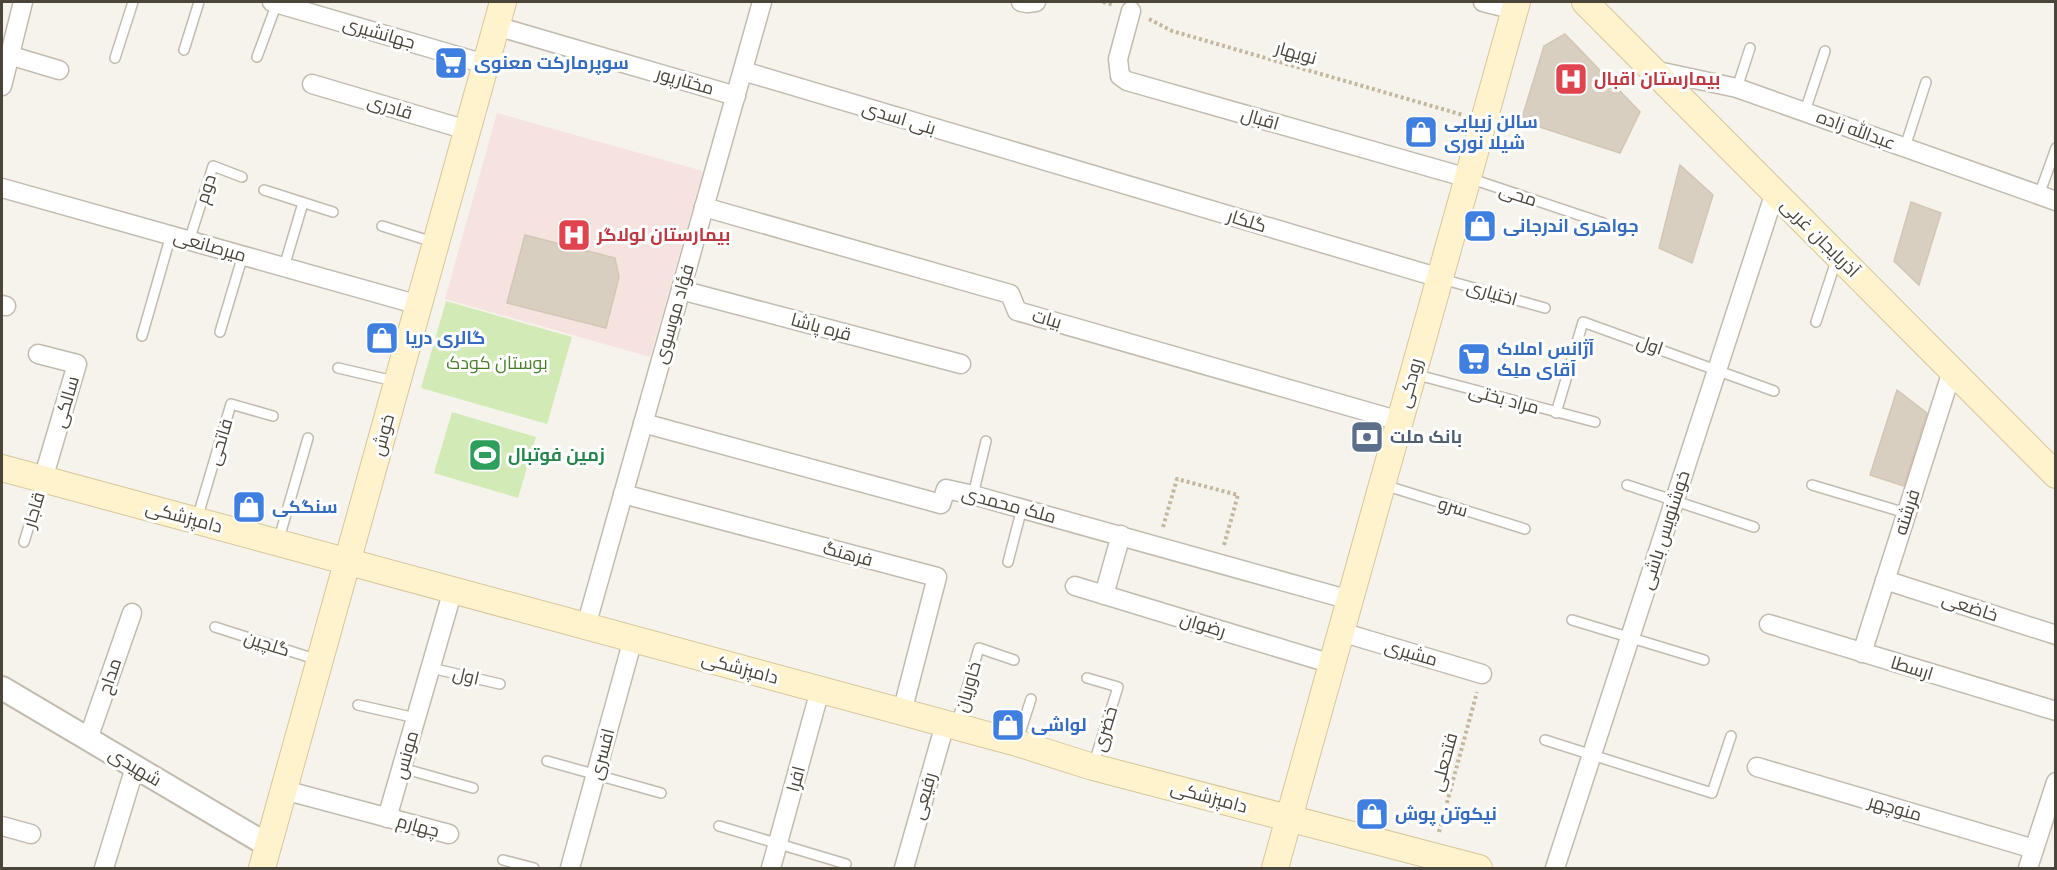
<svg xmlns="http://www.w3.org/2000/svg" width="2057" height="870" font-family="Roboto,Cairo,sans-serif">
<rect width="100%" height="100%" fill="#f6f3ec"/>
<!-- medical -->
<path fill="#f6e3e0" d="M497 113 703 171 650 357 445 299Z"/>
<!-- green -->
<g fill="#d2eab5">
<path d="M446 301 572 337 547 424 421 388Z"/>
<path d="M452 412 536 437 518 498 434 473Z"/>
</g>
<!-- building -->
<g fill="#d8cfc1" stroke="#d3c7b4" stroke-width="1.5">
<path d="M1565 34 1640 112 1620 153 1521 121 1544 46Z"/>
<path d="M1680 165 1713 195 1692 263 1659 248Z"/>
<path d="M1911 202 1941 213 1919 285 1894 261Z"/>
<path d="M525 235 615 258 619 277 606 328 507 303Z"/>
<path d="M1897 390 1927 413 1904 486 1870 475Z"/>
</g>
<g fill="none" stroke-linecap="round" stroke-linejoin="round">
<defs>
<g id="service">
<path d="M184 50 199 2"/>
<path d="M257 57 277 3"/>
<path d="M115 58 133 2"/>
<path d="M1737 88 1750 48"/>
<path d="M1805 111 1825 51"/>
<path d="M1905 147 1926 82"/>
<path d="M1469 178 1603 223"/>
<path d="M264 190 333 212"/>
<path d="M2039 195 2056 148"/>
<path d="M382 226 433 242"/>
<path d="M189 241 213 166 242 177"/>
<path d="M284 267 303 203"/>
<path d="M1442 279 1545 308"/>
<path d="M1816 322 1837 258"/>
<path d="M220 332 243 255"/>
<path d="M142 336 171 235"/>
<path d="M338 368 394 381"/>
<path d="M1414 374 1595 422"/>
<path d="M1556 413 1583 322 1774 391"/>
<path d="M1384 485 1525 529"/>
<path d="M1627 485 1754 527"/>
<path d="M1812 485 1906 513"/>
<path d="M973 495 986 441"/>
<path d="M197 519 231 404 273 416"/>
<path d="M24 542 43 481"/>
<path d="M278 542 308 438"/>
<path d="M1008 562 1022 508"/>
<path d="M1572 620 1704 660"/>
<path d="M215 627 318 660"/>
<path d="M431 668 500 684"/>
<path d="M1087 678 1118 687 1093 766"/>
<path d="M358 705 416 718"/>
<path d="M956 725 979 648 1014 660"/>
<path d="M1545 740 1712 793 1731 736"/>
<path d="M1017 742 1031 699"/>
<path d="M547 761 661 793"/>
<path d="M402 768 473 788"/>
<path d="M719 826 846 864"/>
<path d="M503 860 534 868"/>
</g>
<g id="minor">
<path d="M272 2 485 64"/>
<path d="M1021 2 1027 3 1036 2"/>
<path d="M1483 2 1515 10"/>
<path d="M1131 11 1118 59 1120 76 1127 81 1468 178"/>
<path d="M496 26 736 96"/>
<path d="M2 53 59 70"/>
<path d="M1653 70 1737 88 2056 201"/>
<path d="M743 71 1440 278"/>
<path d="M312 84 467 130"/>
<path d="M2 86 23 2"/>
<path d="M2 188 419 305"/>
<path d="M704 207 1010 294 1017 311 1400 421"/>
<path d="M681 290 961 364"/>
<path d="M2 305 6 306"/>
<path d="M38 354 77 364 43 479"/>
<path d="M643 423 941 504 946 489 973 495 1350 600"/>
<path d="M623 494 937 577 902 712"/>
<path d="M1885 580 2056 635"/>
<path d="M1075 586 1332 664"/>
<path d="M1104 595 1121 535"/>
<path d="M1769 624 2056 711"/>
<path d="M586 626 762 2"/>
<path d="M1341 632 1482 674"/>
<path d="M1862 653 1952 371"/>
<path d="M88 739 132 613"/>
<path d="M1757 767 2034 849"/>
<path d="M284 790 449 834"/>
<path d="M387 818 453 590"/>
<path d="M2 826 31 834"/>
<path d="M104 868 135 767"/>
<path d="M570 868 633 639"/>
<path d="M771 868 820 690"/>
<path d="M904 868 945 724"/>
<path d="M1555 868 1775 192"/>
<path d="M2028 868 2056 782"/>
</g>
<path id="tertiary" d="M2 688 269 846"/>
<g id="secondary">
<path d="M1585 2 2056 475"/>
<path d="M2 468 1017 743 1093 767 1479 868"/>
<path d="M262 868 503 2"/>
<path d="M1275 868 1517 2"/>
</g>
</defs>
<!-- service casing -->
<use href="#service" stroke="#c2bbae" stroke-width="12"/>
<!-- minor casing -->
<use href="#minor" stroke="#c2bbae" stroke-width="21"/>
<!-- tertiary casing -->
<use href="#tertiary" stroke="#c2bbae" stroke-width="26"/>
<!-- secondary casing -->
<use href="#secondary" stroke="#d6c79b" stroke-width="28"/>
<!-- path -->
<g stroke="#c4b79f" stroke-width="4" stroke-dasharray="3 3" stroke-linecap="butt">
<path d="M1103 2 1114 5"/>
<path d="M1149 19 1172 31 1463 115"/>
<path d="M1163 527 1177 479 1238 495 1224 545"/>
<path d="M1439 832 1477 692"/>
</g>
<!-- service -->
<use href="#service" stroke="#fff" stroke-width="9"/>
<!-- minor -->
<use href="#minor" stroke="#fff" stroke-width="18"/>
<!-- tertiary -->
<use href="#tertiary" stroke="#fff" stroke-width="22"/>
<!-- secondary -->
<use href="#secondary" stroke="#fff3cd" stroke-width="26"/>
</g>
<!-- icons -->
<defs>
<symbol id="supermarket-square" viewBox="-11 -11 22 22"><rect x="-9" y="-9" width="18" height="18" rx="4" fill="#3f7fe0" stroke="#fff"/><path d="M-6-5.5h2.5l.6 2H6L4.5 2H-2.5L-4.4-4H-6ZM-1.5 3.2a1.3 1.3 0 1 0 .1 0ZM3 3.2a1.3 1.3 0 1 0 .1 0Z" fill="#fff"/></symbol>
<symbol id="hospital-square" viewBox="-11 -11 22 22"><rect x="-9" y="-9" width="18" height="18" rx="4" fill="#e0444e" stroke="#fff"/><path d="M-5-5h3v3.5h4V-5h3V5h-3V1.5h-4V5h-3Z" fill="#fff"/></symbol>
<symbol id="shop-square" viewBox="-11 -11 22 22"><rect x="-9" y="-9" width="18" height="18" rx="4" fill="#3f7fe0" stroke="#fff"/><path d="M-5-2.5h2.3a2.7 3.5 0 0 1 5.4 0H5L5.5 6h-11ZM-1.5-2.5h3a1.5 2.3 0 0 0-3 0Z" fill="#fff"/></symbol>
<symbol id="bank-square" viewBox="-11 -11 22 22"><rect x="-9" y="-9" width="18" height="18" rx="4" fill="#5c6f8a" stroke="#fff"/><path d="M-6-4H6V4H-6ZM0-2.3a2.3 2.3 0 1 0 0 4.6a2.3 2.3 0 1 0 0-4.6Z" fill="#fff"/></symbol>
<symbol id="stadium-square" viewBox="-11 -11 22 22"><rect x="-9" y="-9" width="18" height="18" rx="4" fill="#2e9e5b" stroke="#fff"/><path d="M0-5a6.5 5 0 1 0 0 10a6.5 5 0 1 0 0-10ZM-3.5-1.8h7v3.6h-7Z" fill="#fff"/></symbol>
</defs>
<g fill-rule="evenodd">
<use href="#supermarket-square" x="432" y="44" width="38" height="38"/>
<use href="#hospital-square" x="1552" y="60" width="38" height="38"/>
<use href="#shop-square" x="1402" y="113" width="38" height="38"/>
<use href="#shop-square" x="1461" y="207" width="38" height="38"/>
<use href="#hospital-square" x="555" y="216" width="38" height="38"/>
<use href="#shop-square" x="363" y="319" width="38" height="38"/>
<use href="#supermarket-square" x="1455" y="340" width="38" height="38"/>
<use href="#bank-square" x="1348" y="418" width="38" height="38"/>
<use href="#stadium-square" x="466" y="436" width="38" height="38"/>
<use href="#shop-square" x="230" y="488" width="38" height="38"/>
<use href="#shop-square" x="989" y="706" width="38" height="38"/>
<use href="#shop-square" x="1353" y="795" width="38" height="38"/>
</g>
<g text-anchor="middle" stroke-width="6" stroke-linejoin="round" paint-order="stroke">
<!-- street labels -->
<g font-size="18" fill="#4b4439" stroke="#fff">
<text transform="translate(379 33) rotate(16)" y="6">جهانشیری</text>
<text transform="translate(1296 53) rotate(16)" y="6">نویهار</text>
<text transform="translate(685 81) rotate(16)" y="6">مختارپور</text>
<text transform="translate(390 107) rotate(17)" y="6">قادری</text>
<text transform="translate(899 118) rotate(17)" y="6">بنی اسدی</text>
<text transform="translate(1260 119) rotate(16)" y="6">اقبال</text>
<text transform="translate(1856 130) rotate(20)" y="6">عبدالله زاده</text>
<text transform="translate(206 189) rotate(-72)" y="6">دوم</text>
<text transform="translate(1518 195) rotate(18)" y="6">محی</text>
<text transform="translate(1247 221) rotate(17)" y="6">گلکار</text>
<text transform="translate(1820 238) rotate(45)" y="6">آذربایجان غربی</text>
<text transform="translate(210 246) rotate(16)" y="6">میرصانعی</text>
<text transform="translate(1492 293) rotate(16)" y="6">اختیاری</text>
<text transform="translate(674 314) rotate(-74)" y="6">فؤاد موسوی</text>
<text transform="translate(1047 319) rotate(16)" y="6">بیات</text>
<text transform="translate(821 327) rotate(15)" y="6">قره پاشا</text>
<text transform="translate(1650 345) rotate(19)" y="6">اول</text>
<text transform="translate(1410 383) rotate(-75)" y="6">رودکی</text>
<text transform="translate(1504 399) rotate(15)" y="6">مراد بختی</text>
<text transform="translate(66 402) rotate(-74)" y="6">سالکی</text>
<text transform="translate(383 435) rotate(-75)" y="6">خوش</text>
<text transform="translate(220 442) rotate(-73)" y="6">فاتحی</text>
<text transform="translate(1009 505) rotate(15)" y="6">ملک محمدی</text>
<text transform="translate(1453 507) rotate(17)" y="6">سرو</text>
<text transform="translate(34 510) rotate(-73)" y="6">قاجار</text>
<text transform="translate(1907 512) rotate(-72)" y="6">فرشته</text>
<text transform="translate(184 517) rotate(15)" y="6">دامپزشکی</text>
<text transform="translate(1665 530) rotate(-72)" y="6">خوشنویس باشی</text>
<text transform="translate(848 554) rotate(15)" y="6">فرهنگ</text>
<text transform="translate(1970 607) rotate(18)" y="6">خاضعی</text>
<text transform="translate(1203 625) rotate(17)" y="6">رضوان</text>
<text transform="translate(267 644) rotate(18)" y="6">گلچین</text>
<text transform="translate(1411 653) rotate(16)" y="6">مشیری</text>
<text transform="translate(740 668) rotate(15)" y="6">دامپزشکی</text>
<text transform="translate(1912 668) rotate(17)" y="6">ارسطا</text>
<text transform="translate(110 676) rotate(-71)" y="6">مداح</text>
<text transform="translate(466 676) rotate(13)" y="6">اول</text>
<text transform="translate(968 687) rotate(-74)" y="6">خاوریان</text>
<text transform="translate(1105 729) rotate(-73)" y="6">خضری</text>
<text transform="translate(602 754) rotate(-75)" y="6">افسری</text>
<text transform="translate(406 755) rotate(-74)" y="6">مونس</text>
<text transform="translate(1444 762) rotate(-75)" y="6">فتحعلی</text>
<text transform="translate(135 767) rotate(31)" y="6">شهیدی</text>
<text transform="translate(796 779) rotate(-75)" y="6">افرا</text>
<text transform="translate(924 796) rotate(-74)" y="6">رفیعی</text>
<text transform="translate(1209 797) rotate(15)" y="6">دامپزشکی</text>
<text transform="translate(1895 808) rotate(16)" y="6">منوچهر</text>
<text transform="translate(418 826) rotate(15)" y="6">چهارم</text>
</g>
<!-- shop labels -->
<g font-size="18" font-weight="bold" fill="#366cbe" stroke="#fff" text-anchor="start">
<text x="474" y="69">سوپرمارکت معنوی</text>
<text x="1444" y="128">سالن زیبایی<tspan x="1444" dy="21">شیلا نوری</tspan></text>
<text x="1503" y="232">جواهری اندرجانی</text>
<text x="405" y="344">گالری دریا</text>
<text x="1497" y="355">آژانس املاک<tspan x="1497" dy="21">آقای ملِک</tspan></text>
<text x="272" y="513">سنگکی</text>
<text x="1031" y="731">لواشی</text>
<text x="1395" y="820">نیکوتن پوش</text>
</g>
<!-- health labels -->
<g font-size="18" font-weight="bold" fill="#be3a42" stroke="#fff" text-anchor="start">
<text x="1594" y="85">بیمارستان اقبال</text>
<text x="597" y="241">بیمارستان لولاگر</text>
</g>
<!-- park labels -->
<g font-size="18" fill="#4a7f2a" stroke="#fff">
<text x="497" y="369">بوستان کودک</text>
</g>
<!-- service labels -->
<g font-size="18" font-weight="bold" fill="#4e5e75" stroke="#fff" text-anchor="start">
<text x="1390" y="443">بانک ملت</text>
</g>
<!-- leisure labels -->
<g font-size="18" font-weight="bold" fill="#27864d" stroke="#fff" text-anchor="start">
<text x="508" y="461">زمین فوتبال</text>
</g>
</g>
<!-- border -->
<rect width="2057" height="870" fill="none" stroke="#4b4439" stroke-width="6"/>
</svg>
